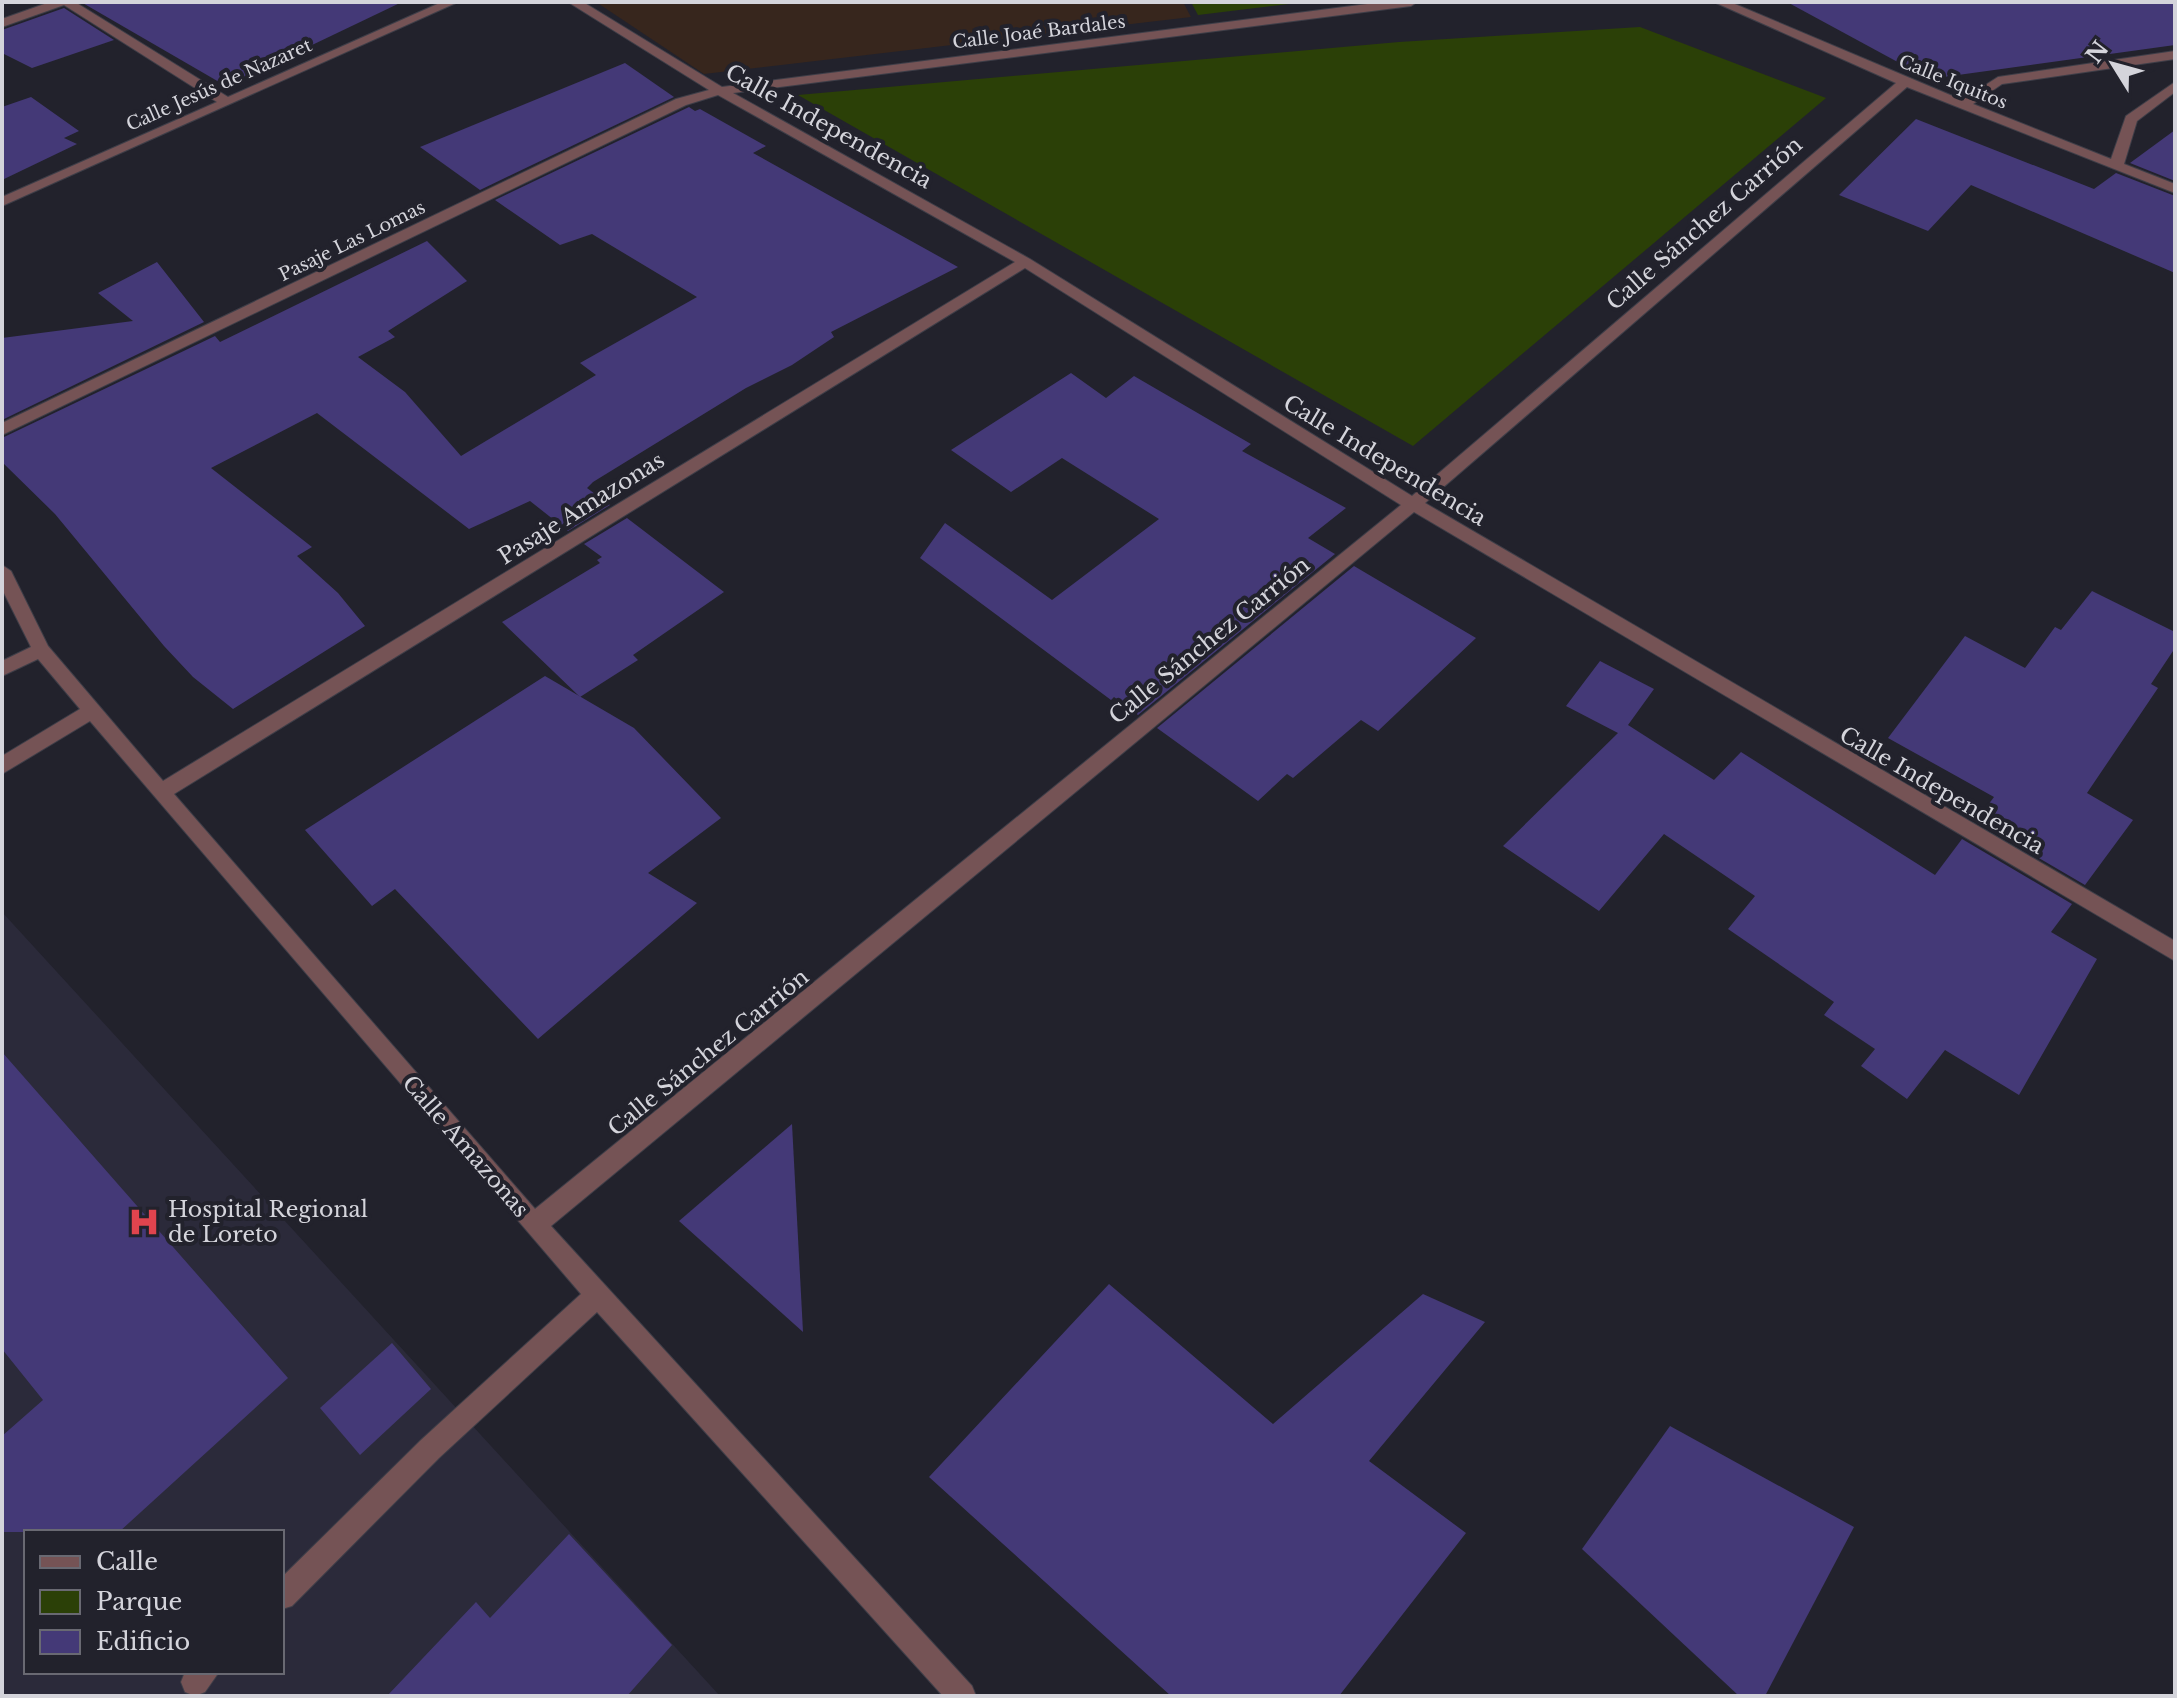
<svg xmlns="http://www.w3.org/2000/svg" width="2177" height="1698" font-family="'Libre Baskerville',serif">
<rect width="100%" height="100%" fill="#22222c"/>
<!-- built -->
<path fill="#2b2a3a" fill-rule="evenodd" d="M2 912 720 1696H2ZM26 1532H282V1672H26Z"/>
<!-- education -->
<path fill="#37261d" d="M596 2H1183L1191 17 704 74Z"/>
<!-- green -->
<g fill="#2b4007">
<path d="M1191 2H1306L1198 15Z"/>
<path d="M1640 27 1826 98 1413 446 798 95 1399 42Z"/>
</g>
<!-- building -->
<g fill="#443977">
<path d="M81 2H402L226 86Z"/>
<path d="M1787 2H2175V45L1929 79Z"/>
<path d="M64 8 114 40 32 68 2 53V30Z"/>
<path d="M625 63 674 97 480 190 420 147Z"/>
<path d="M31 97 79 131 64 138 77 144 2 180V107Z"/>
<path d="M689 107 695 111 700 109 766 146 753 153 958 267 831 332 834 337 792 365 746 388 593 482 587 488 610 505 568 531 530 501 469 529 317 413 211 468 312 547 297 556 338 593 365 626 233 709 193 677 164 646 55 514 2 462V438L215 336 220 342 427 241 467 281 388 331 395 337 358 357 405 392 461 456 596 375 580 363 697 297 592 234 560 245 495 200Z"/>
<path d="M1916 119 2094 189 2116 173 2175 196V273L1971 185 1928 231 1839 195Z"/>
<path d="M2175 130V181L2130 163Z"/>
<path d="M157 262 204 322 2 420V338L133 321 98 293Z"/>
<path d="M1071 373 1106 398 1134 376 1251 444 1242 451 1346 508 1308 538 1335 554 1138 715 1114 697 1111 700 920 558 945 523 1052 600 1159 519 1062 458 1011 492 951 450Z"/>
<path d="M627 518 724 592 633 655 638 660 580 697 502 622 600 563 597 560 602 557 584 544Z"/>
<path d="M1354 566 1476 638 1378 731 1361 720 1293 778 1287 774 1258 801 1157 728Z"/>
<path d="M2092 591 2175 632V648L2151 684 2158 688 2087 793 2133 820 2085 885 1976 821 1994 797 1888 738 1965 636 2025 668 2055 627 2061 630Z"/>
<path d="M1600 661 1654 689 1628 725 1714 780 1741 752 1935 875 1962 839 2072 904 2051 932 2097 959 2019 1095 1945 1050 1907 1099 1861 1066 1875 1049 1824 1015 1834 1002 1728 929 1755 896 1664 834 1599 911 1503 846 1618 733 1566 706Z"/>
<path d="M545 676 634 728 721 818 648 873 697 903 538 1039 395 889 372 906 305 830Z"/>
<path d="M2 1052 288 1378 119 1532H2V1436L43 1400 2 1349Z"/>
<path d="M792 1124 803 1332 679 1221Z"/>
<path d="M1109 1284 1273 1424 1423 1294 1485 1322 1369 1461 1466 1533 1339 1696H1171L929 1477Z"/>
<path d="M392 1343 431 1389 360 1455 320 1408Z"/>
<path d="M1670 1426 1854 1527 1765 1696H1739L1582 1549Z"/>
<path d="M569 1534 672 1645 627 1696H387L476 1602 490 1618Z"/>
</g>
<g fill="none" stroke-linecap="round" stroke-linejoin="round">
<defs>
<g id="minor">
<path d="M50 2H75L228 97 442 2H458L2 206V197L217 102 64 5 2 27V19Z"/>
<path d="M568 2H583L722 87 1383 2H1417L1411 6 733 93 1030 259 1412 496 1896 83 1714 2H1730L1962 100 1998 77 2175 51V59L2002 84 1973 104 2111 159 2126 116 2175 82V92L2137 121 2124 164 2175 184V193L1907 87 1425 503 2175 941V961L1414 512 551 1226 972 1686 976 1696H943L597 1312 439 1458 292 1606 282 1609V1577L421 1440 581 1294 90 721 2 774V756L80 709 38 659 2 676V661L31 647 2 589V565L11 571 48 646 163 781 1015 262 718 95 686 105 2 435V423L676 99 709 90ZM1025 268 1401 505 535 1209 174 794Z"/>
<path d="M185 1672H219L205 1692 195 1696 185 1692 181 1682Z"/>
</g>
</defs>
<!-- minor casing -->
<use href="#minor" stroke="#3e3e48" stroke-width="2"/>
<!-- minor -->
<use href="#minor" fill="#755355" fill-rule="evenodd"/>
</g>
<!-- icons -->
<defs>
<symbol id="hospital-bare" viewBox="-9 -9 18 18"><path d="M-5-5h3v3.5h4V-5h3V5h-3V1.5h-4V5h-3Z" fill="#e0444e" stroke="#22222c" stroke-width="2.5" paint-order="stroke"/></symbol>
</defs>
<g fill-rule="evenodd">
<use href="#hospital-bare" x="122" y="1200" width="44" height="44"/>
</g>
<g text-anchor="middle" stroke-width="8" stroke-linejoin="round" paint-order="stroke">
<!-- far-street labels -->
<g font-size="18" fill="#d4d4db" stroke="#22222c">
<text transform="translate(1039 32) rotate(-7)" y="6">Calle Joaé Bardales</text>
<text transform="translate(1953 82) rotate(22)" y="6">Calle Iquitos</text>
<text transform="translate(219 85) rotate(-24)" y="6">Calle Jesús de Nazaret</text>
<text transform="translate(352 241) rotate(-26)" y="6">Pasaje Las Lomas</text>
</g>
<!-- street labels -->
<g font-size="22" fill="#d4d4db" stroke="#22222c">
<text transform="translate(829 126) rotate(29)" y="8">Calle Independencia</text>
<text transform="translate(1704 223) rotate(-41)" y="8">Calle Sánchez Carrión</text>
<text transform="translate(1385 460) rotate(31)" y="8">Calle Independencia</text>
<text transform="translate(581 508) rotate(-32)" y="8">Pasaje Amazonas</text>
<text transform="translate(1209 640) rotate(-39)" y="8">Calle Sánchez Carrión</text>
<text transform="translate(1942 790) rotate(30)" y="8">Calle Independencia</text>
<text transform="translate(708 1052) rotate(-39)" y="8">Calle Sánchez Carrión</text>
<text transform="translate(466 1146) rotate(49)" y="8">Calle Amazonas</text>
</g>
<!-- poi labels -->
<g font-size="22" fill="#d4d4db" stroke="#22222c" text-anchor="start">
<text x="168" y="1217">Hospital Regional<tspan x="168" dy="25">de Loreto</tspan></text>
</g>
</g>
<!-- border -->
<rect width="2177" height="1698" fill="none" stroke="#d4d4db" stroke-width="8"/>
<!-- legend -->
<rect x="24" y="1530" width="260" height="144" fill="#22222c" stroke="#696972" stroke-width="2"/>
<rect x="40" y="1556" width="40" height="12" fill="#755355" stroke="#696972" stroke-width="2"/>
<text x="96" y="1570" font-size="24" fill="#d4d4db">Calle</text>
<rect x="40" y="1590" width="40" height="24" fill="#2b4007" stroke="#696972" stroke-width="2"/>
<text x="96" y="1610" font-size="24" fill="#d4d4db">Parque</text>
<rect x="40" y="1630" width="40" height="24" fill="#443977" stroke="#696972" stroke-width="2"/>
<text x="96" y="1650" font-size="24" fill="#d4d4db">Edificio</text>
<!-- north arrow -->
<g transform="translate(2113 64) rotate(307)" stroke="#22222c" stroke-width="6" paint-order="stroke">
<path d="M0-6L14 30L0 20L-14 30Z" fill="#d4d4db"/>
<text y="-12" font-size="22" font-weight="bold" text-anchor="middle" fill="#d4d4db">N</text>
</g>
</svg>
